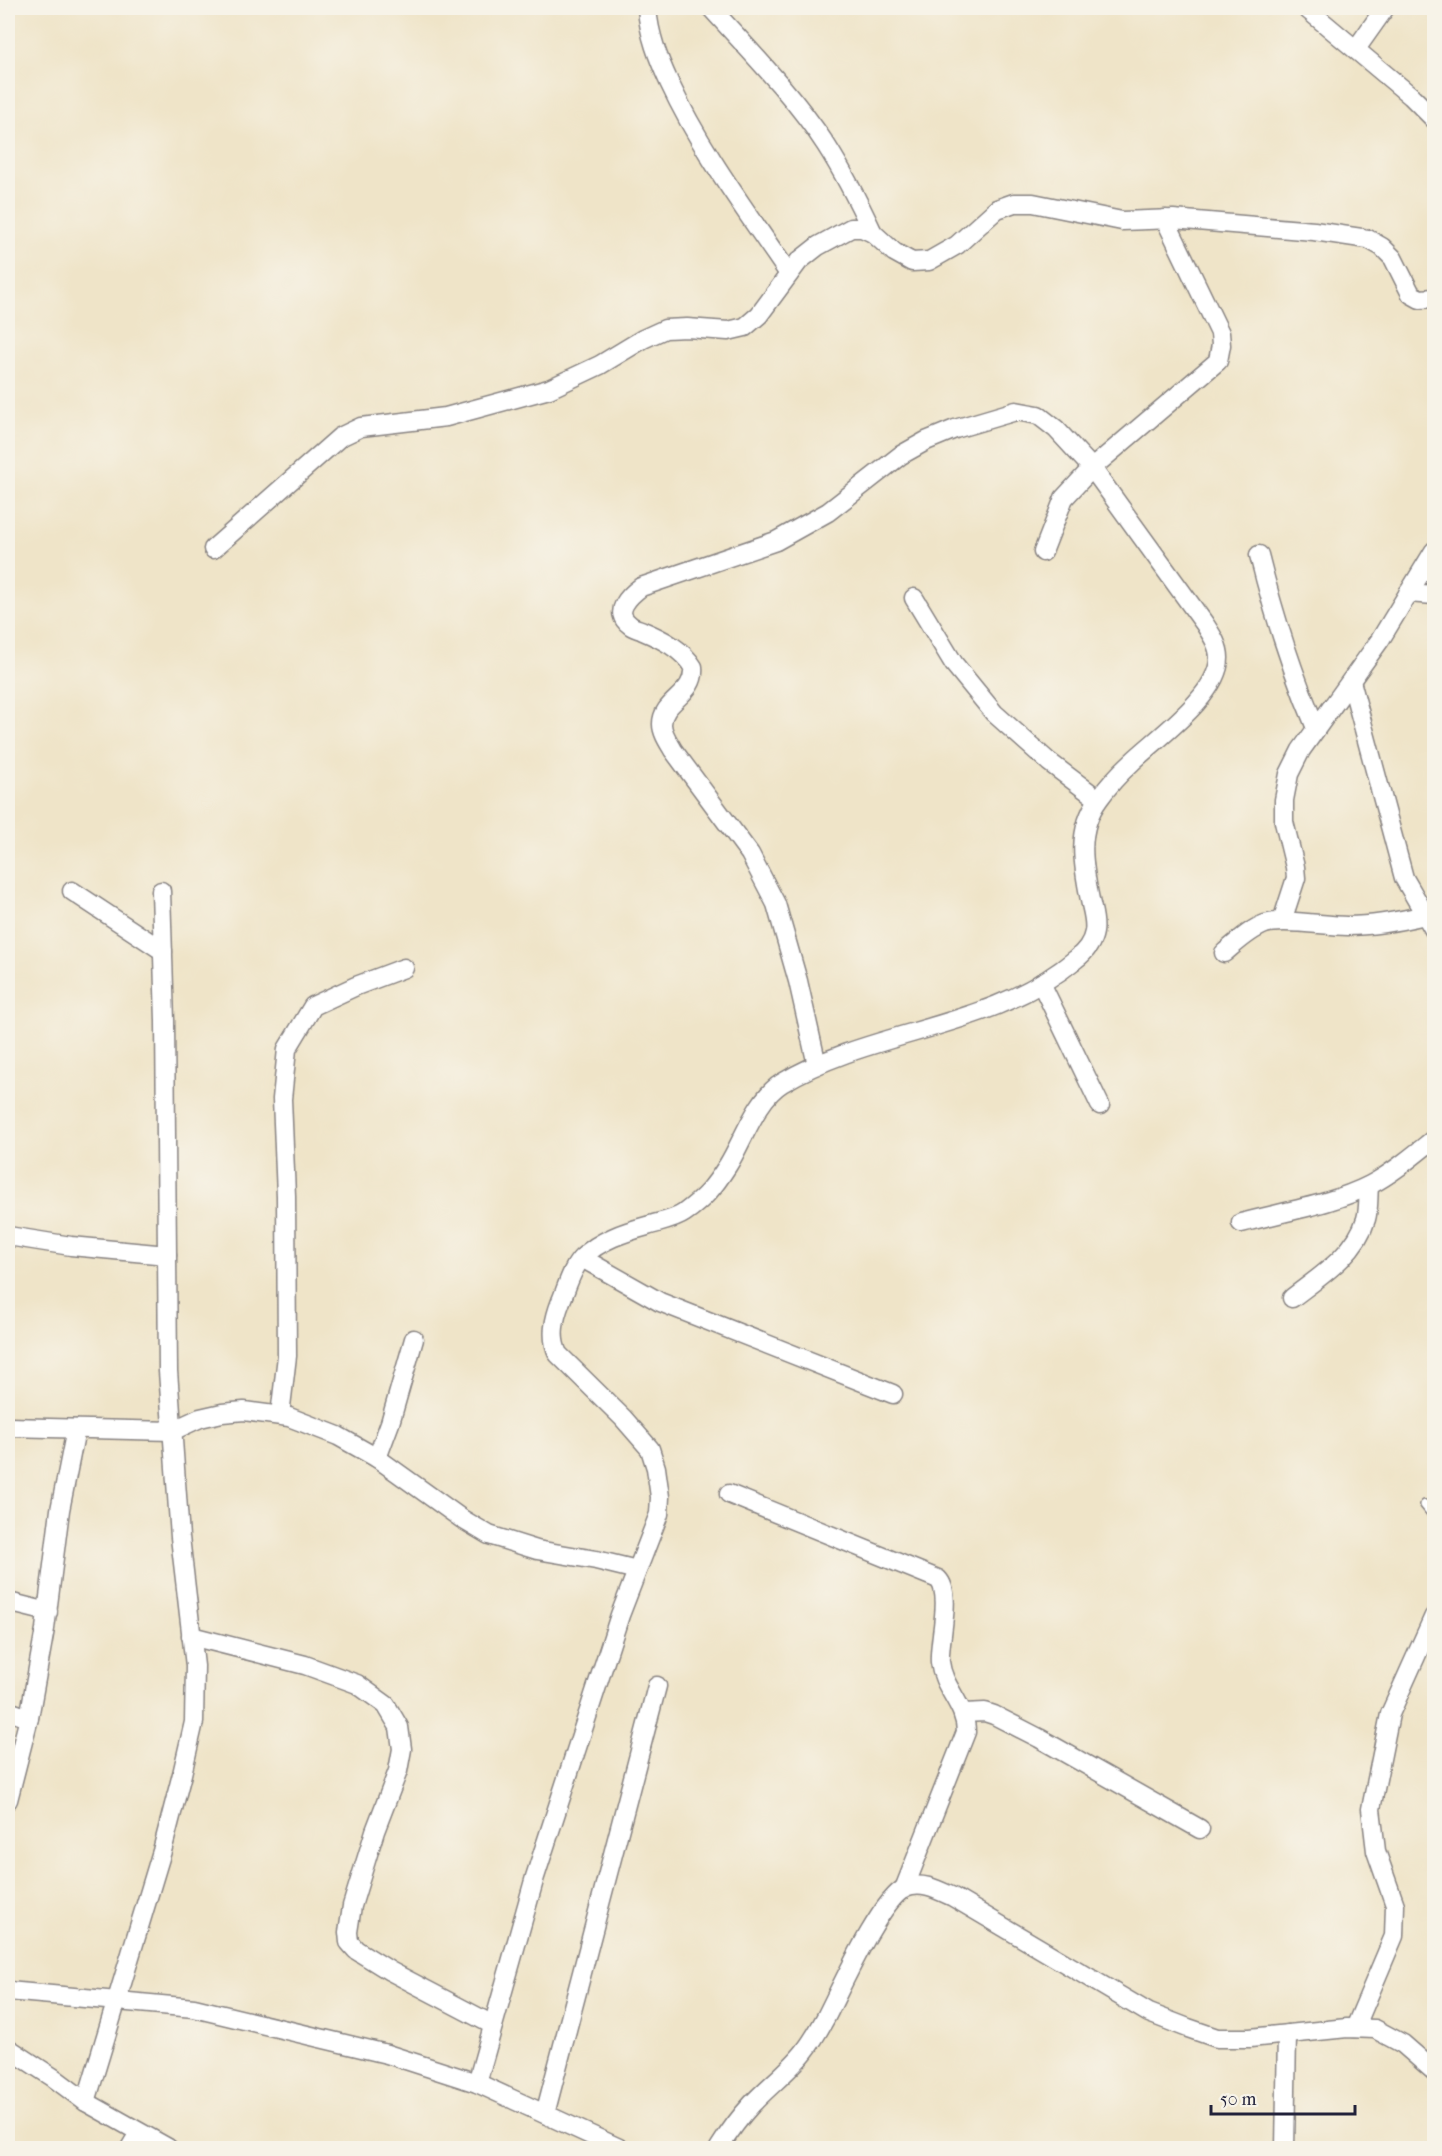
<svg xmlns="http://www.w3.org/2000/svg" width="1442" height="2156" font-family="'IM FELL French Canon',serif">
<rect width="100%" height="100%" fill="#f7f3e8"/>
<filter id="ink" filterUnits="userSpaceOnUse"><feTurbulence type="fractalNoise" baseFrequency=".0167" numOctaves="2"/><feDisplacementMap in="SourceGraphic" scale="12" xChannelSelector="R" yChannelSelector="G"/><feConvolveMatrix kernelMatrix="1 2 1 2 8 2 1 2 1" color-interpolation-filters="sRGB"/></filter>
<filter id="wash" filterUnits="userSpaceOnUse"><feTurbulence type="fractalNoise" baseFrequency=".008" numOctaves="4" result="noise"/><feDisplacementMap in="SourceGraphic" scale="24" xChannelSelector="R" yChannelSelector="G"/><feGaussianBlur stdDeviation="1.35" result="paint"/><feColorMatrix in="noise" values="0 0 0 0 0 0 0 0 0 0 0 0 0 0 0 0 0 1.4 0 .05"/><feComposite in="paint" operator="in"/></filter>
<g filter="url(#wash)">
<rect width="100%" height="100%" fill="#efe4c8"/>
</g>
<g filter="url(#ink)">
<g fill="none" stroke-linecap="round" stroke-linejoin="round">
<defs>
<path id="lane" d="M1425 1505 1434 1516"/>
<g id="street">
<path d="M647 8C649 35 658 58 669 82 701 151 747 212 789 274"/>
<path d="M711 8C750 51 794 96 826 145 844 173 859 203 873 233"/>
<path d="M1306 8 1411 96 1434 119"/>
<path d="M1356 49 1385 8"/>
<path d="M213 549 340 437 361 427 446 417 549 389 600 365 643 339 665 329 687 328 728 331 745 327 759 315 799 261 818 246 851 228H862L873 233 894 252 912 262 929 261 957 245 997 209 1014 203H1033L1122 221 1173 219 1314 231 1368 239 1382 247 1393 258 1411 294 1420 299 1434 298"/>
<path d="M1043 552 1064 498 1092 468 1218 361 1221 345 1220 333 1165 219"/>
<path d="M1259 555C1274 615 1292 672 1316 728"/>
<path d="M1408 593 1434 595"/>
<path d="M914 598 954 664 994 713 1049 762 1098 799"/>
<path d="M1351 681 1404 878 1434 930"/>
<path d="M72 891 163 951"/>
<path d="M1282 921 1296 878 1295 867 1284 822V800L1289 774 1301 750 1380 640 1434 551"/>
<path d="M1224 953C1236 943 1249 930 1265 924 1284 918 1325 926 1347 926 1373 926 1400 921 1425 915"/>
<path d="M1041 983 1100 1105"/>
<path d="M1241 1223C1282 1212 1333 1204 1370 1185 1393 1173 1414 1155 1434 1139"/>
<path d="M8 1236 71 1246 167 1255"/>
<path d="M582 1258 660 1302 893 1394"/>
<path d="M1292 1298C1319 1277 1356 1254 1366 1219 1369 1209 1368 1196 1369 1186"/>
<path d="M280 1415 287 1356 286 1196 282 1099 287 1049 313 1006 356 986 404 968"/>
<path d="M8 1427 172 1431 200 1418 222 1413 244 1411 289 1417 338 1436 377 1458 462 1519 489 1535 537 1550 596 1560 637 1570"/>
<path d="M377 1458 390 1423 414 1339"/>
<path d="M729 1494 938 1579C953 1594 938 1642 940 1662 943 1689 966 1704 966 1732L904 1889"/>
<path d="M8 1602 48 1612"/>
<path d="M191 1636 305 1665 357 1684 386 1705 399 1727 402 1749 398 1771 375 1831 352 1906 348 1932 349 1942 356 1950 390 1971 493 2025"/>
<path d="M8 1711 29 1718"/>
<path d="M964 1713 985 1712 994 1715 1039 1738 1200 1829"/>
<path d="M8 1800 29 1718 45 1629 60 1510 76 1429"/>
<path d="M8 1991 194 2008 387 2054 477 2083 619 2148"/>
<path d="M1355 2028 1394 1936 1395 1905 1376 1851 1371 1809 1390 1714 1434 1616"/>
<path d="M8 2048 54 2078 86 2102 168 2148"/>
<path d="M477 2083 535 1877 620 1615 659 1514 660 1497 656 1468 650 1449 623 1418 558 1354C550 1337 554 1319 561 1301 567 1287 572 1267 583 1257 600 1240 625 1232 647 1226 659 1222 674 1220 684 1213 705 1198 714 1187 728 1165 743 1141 757 1098 782 1083 875 1027 988 1032 1076 959 1085 952 1092 944 1094 932 1096 921 1092 910 1090 900 1083 865 1076 830 1099 799 1108 786 1120 773 1132 762 1157 738 1219 695 1219 658 1219 645 1211 634 1204 623L1092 468 1056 429 1038 415 1016 411 955 429 926 441 901 455 828 512 776 541 641 587C629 596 612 612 630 625 633 628 639 629 643 631 662 639 682 649 693 667 696 695 662 700 662 724 662 733 669 743 673 750L750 854 776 904 798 981 817 1065"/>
<path d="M86 2102 162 1851 182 1774 194 1722 195 1666 180 1537 168 1371 165 1021 161 891"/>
<path d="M545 2114 657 1686"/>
<path d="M130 2148 139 2133"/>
<path d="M719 2148C729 2132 739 2118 752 2104 769 2086 789 2071 804 2052 812 2042 820 2028 826 2017 840 1990 880 1900 905 1888 922 1881 938 1890 953 1897L1149 2013 1188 2028 1217 2038H1250L1347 2028 1375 2029 1403 2044 1434 2071"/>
<path d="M1285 2148 1287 2034"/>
</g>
</defs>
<!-- lane casing -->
<use href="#lane" stroke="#888382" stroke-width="12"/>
<!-- street casing -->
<use href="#street" stroke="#888382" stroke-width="21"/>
<!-- lane -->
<use href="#lane" stroke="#fff" stroke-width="9"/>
<!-- street -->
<use href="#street" stroke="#fff" stroke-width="18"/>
</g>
</g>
<!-- margin -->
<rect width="1442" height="2156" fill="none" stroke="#f7f3e8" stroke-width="30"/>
<!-- scale -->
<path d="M1211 2105v9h144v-9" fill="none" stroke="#22223b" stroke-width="3"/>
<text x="1220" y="2105" font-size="18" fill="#22223b" stroke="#f7f3e8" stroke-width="4.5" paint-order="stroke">50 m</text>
</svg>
